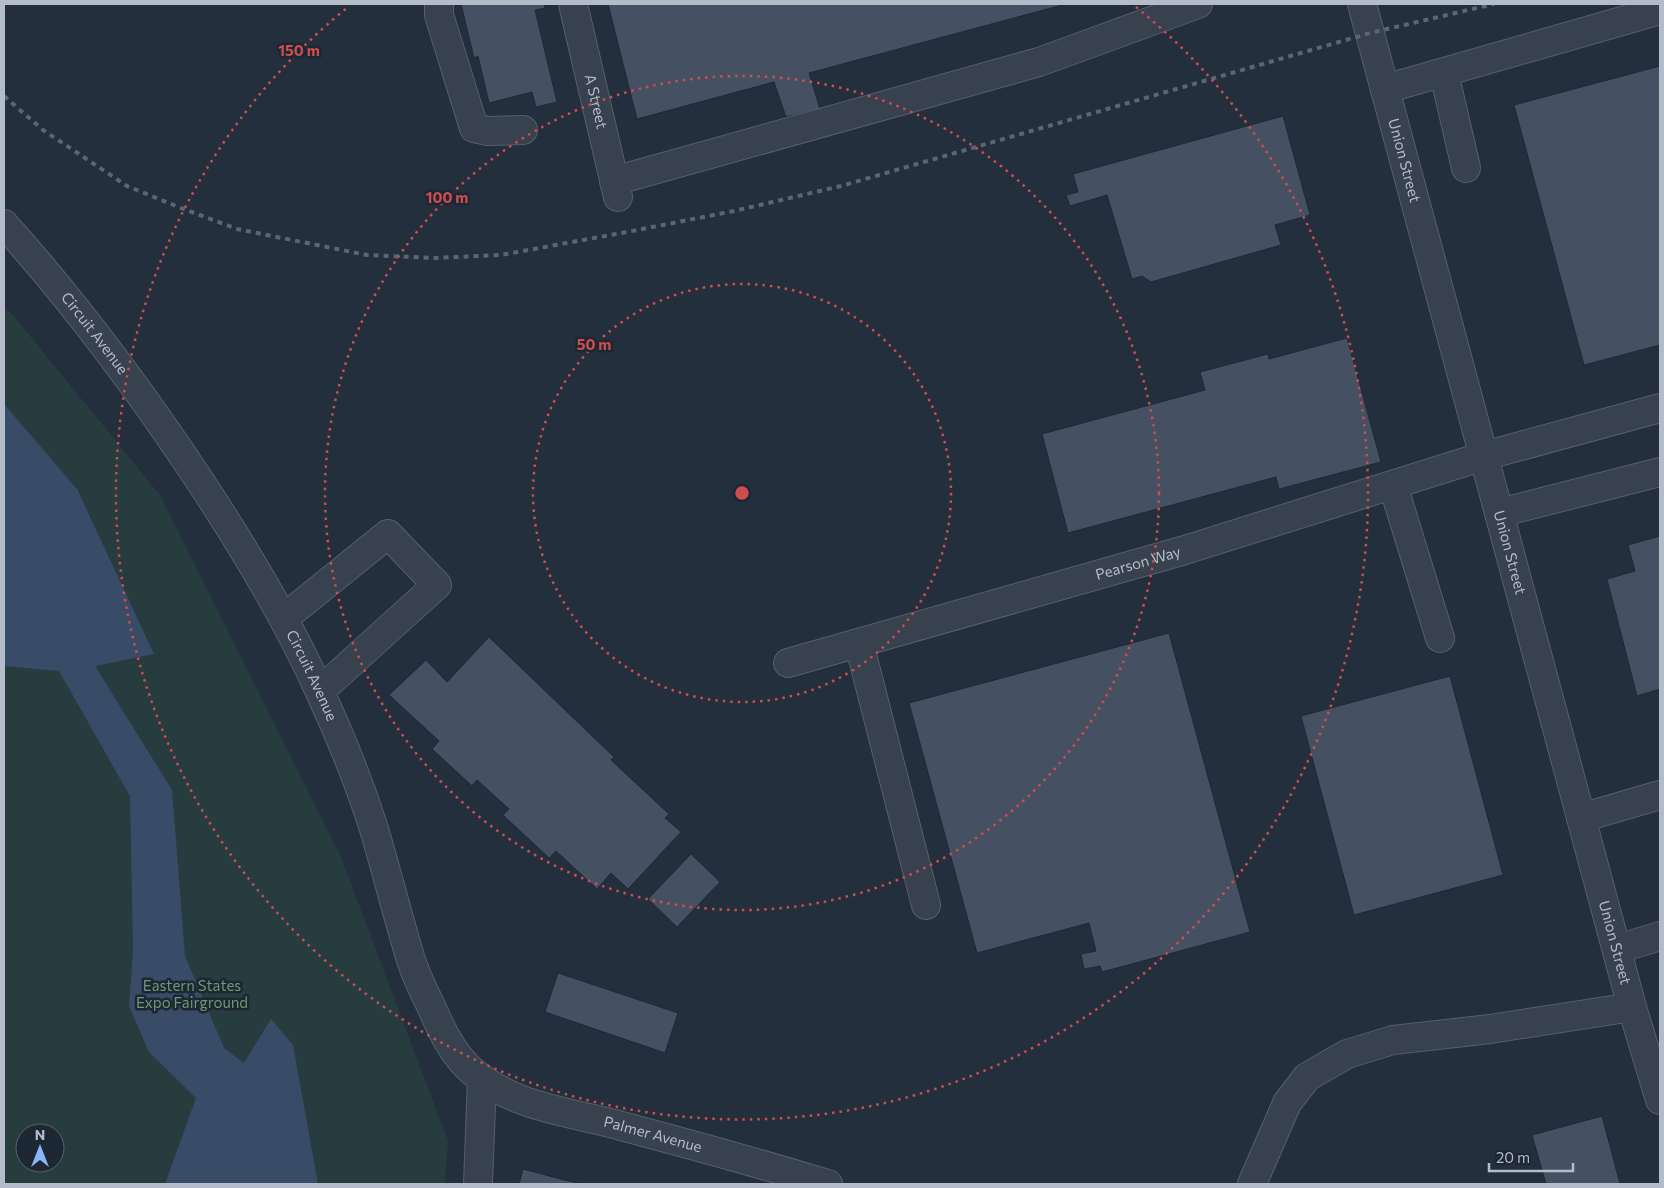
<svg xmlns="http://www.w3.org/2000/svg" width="1664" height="1188" font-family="Commissioner,sans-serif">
<rect width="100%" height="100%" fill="#242f3e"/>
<!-- green -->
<path fill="#263c3f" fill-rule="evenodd" d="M4 307 12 314 160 495 341 857 448 1141 445 1184H4ZM25 1133H55V1163H25Z"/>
<!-- water -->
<path fill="#394c67" d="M4 404 77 489 154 654 95 666 172 790 185 956 224 1048 244 1063 271 1019 293 1045 318 1184H165L196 1098 149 1052 129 1006 133 952 130 796 59 671 4 666Z"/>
<!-- building -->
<g fill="#455162" stroke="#1f2835">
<path d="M461 4H544L545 8 535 10 557 102 536 107 532 92 489 103 478 56 474 58Z"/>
<path d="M608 4H1066L809 73 820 109 786 117 774 82 637 119Z"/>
<path d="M1660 66V345L1584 365 1514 105Z"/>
<path d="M1283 116 1310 215 1275 225 1281 245 1151 282 1142 276 1132 279 1107 195 1070 206 1066 195 1078 192 1073 174Z"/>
<path d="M1347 338 1381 462 1279 489 1276 477 1068 533 1042 434 1205 390 1200 372 1268 354 1269 359Z"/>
<path d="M1660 536V689L1637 696 1607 579 1635 571 1628 545Z"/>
<path d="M1169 633 1250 932 1102 972 1100 966 1084 969 1081 954 1096 951 1089 923 977 953 909 703Z"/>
<path d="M489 637 614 757 611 760 669 814 665 818 681 832 628 889 611 873 597 889 556 851 549 858 503 815 509 809 477 780 472 786 432 749 439 741 389 695 426 660 447 682Z"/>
<path d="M1450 676 1503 875 1354 915 1301 716Z"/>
<path d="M691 854 720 882 677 927 648 899Z"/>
<path d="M558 973 678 1013 665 1053 545 1012Z"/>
<path d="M1602 1116 1620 1184H1546L1532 1135Z"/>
<path d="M523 1169 580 1184H519Z"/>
</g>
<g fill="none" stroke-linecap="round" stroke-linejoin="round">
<defs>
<g id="minor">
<path d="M439 4V15L474 128 488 131 523 130"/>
<path id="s1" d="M573 4 618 197"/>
<path id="s2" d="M1362 4 1632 1007 1660 1100"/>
<path d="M1444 73 1466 168"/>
<path d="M1385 89 1660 10"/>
<path d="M614 181 1039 62 1198 4"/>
<path id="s3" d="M4 224C75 303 139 389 198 478 243 546 285 615 319 690 340 735 359 782 374 829 387 873 398 917 411 960 416 975 423 990 430 1004 441 1029 452 1054 473 1072 517 1109 573 1112 625 1127 693 1145 761 1164 828 1184"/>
<path d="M1393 485 1440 638"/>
<path d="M1499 513 1660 472"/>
<path d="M284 618 388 534 437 585 320 691"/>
<path d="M859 643 926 905"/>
<path id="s4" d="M788 663 1185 550 1484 456 1660 408"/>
<path d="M1581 818 1660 795"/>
<path d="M1617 949 1660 936"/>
<path d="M478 1184 482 1079"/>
<path d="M1252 1184 1287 1103 1307 1077 1347 1054 1393 1040 1490 1029 1632 1007"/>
</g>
</defs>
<!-- minor casing -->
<use href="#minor" stroke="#565f6c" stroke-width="30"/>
<!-- minor -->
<use href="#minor" stroke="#38414e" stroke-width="28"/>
<!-- rail -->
<path stroke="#5a6575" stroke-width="4" stroke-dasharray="5 5" stroke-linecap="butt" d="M4 96 43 130 127 186 181 208 237 229 367 255 434 258 501 255 627 232 734 211 841 186 1370 33 1494 4"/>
</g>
<!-- distance rings -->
<g fill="none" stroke="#ce4d50" stroke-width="2.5" stroke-dasharray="2.5 5">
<circle cx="742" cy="493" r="209"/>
<circle cx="742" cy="493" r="417"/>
<path d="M1136 7A626 626 0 1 1 348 7"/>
</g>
<g text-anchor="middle" stroke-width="5" stroke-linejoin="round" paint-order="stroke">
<!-- street labels -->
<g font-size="15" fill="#b4bcc9" stroke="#1d2633">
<text dy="5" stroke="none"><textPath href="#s1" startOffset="100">A Street</textPath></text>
<text dy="5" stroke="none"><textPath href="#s2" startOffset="162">Union Street</textPath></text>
<text dy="5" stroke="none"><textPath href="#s3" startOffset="142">Circuit Avenue</textPath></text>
<text dy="5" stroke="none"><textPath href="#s2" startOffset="568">Union Street</textPath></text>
<text dy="5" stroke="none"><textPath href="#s4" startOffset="364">Pearson Way</textPath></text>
<text dy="5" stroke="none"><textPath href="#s3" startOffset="548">Circuit Avenue</textPath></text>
<text dy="5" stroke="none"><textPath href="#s2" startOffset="972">Union Street</textPath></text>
<text dy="5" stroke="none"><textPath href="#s3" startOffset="1171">Palmer Avenue</textPath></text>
</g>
<!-- park labels -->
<g font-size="15" fill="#6b9a76" stroke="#1d2633">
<text x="192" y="991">Eastern States<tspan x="192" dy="17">Expo Fairground</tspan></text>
</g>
</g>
<circle cx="742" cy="493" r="8" fill="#ce4d50" stroke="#1d2633" stroke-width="2.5"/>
<g font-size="15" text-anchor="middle" font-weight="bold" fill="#ce4d50" stroke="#1d2633" stroke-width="5" stroke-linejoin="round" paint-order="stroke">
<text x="299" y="56">150 m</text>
<text x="447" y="203">100 m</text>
<text x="594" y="350">50 m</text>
</g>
<!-- border -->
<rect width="1664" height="1188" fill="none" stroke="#b4bcc9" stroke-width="10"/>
<!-- north arrow -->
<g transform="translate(40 1148)"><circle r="24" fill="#1d2633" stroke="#59626f"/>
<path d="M0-4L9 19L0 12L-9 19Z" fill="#8ab4f8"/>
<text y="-8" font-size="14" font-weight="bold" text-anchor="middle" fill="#b4bcc9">N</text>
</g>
<!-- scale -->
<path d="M1489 1163v8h84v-8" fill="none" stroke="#b4bcc9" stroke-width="2.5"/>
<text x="1496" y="1163" font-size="15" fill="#b4bcc9" stroke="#1d2633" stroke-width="4" paint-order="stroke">20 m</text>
</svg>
